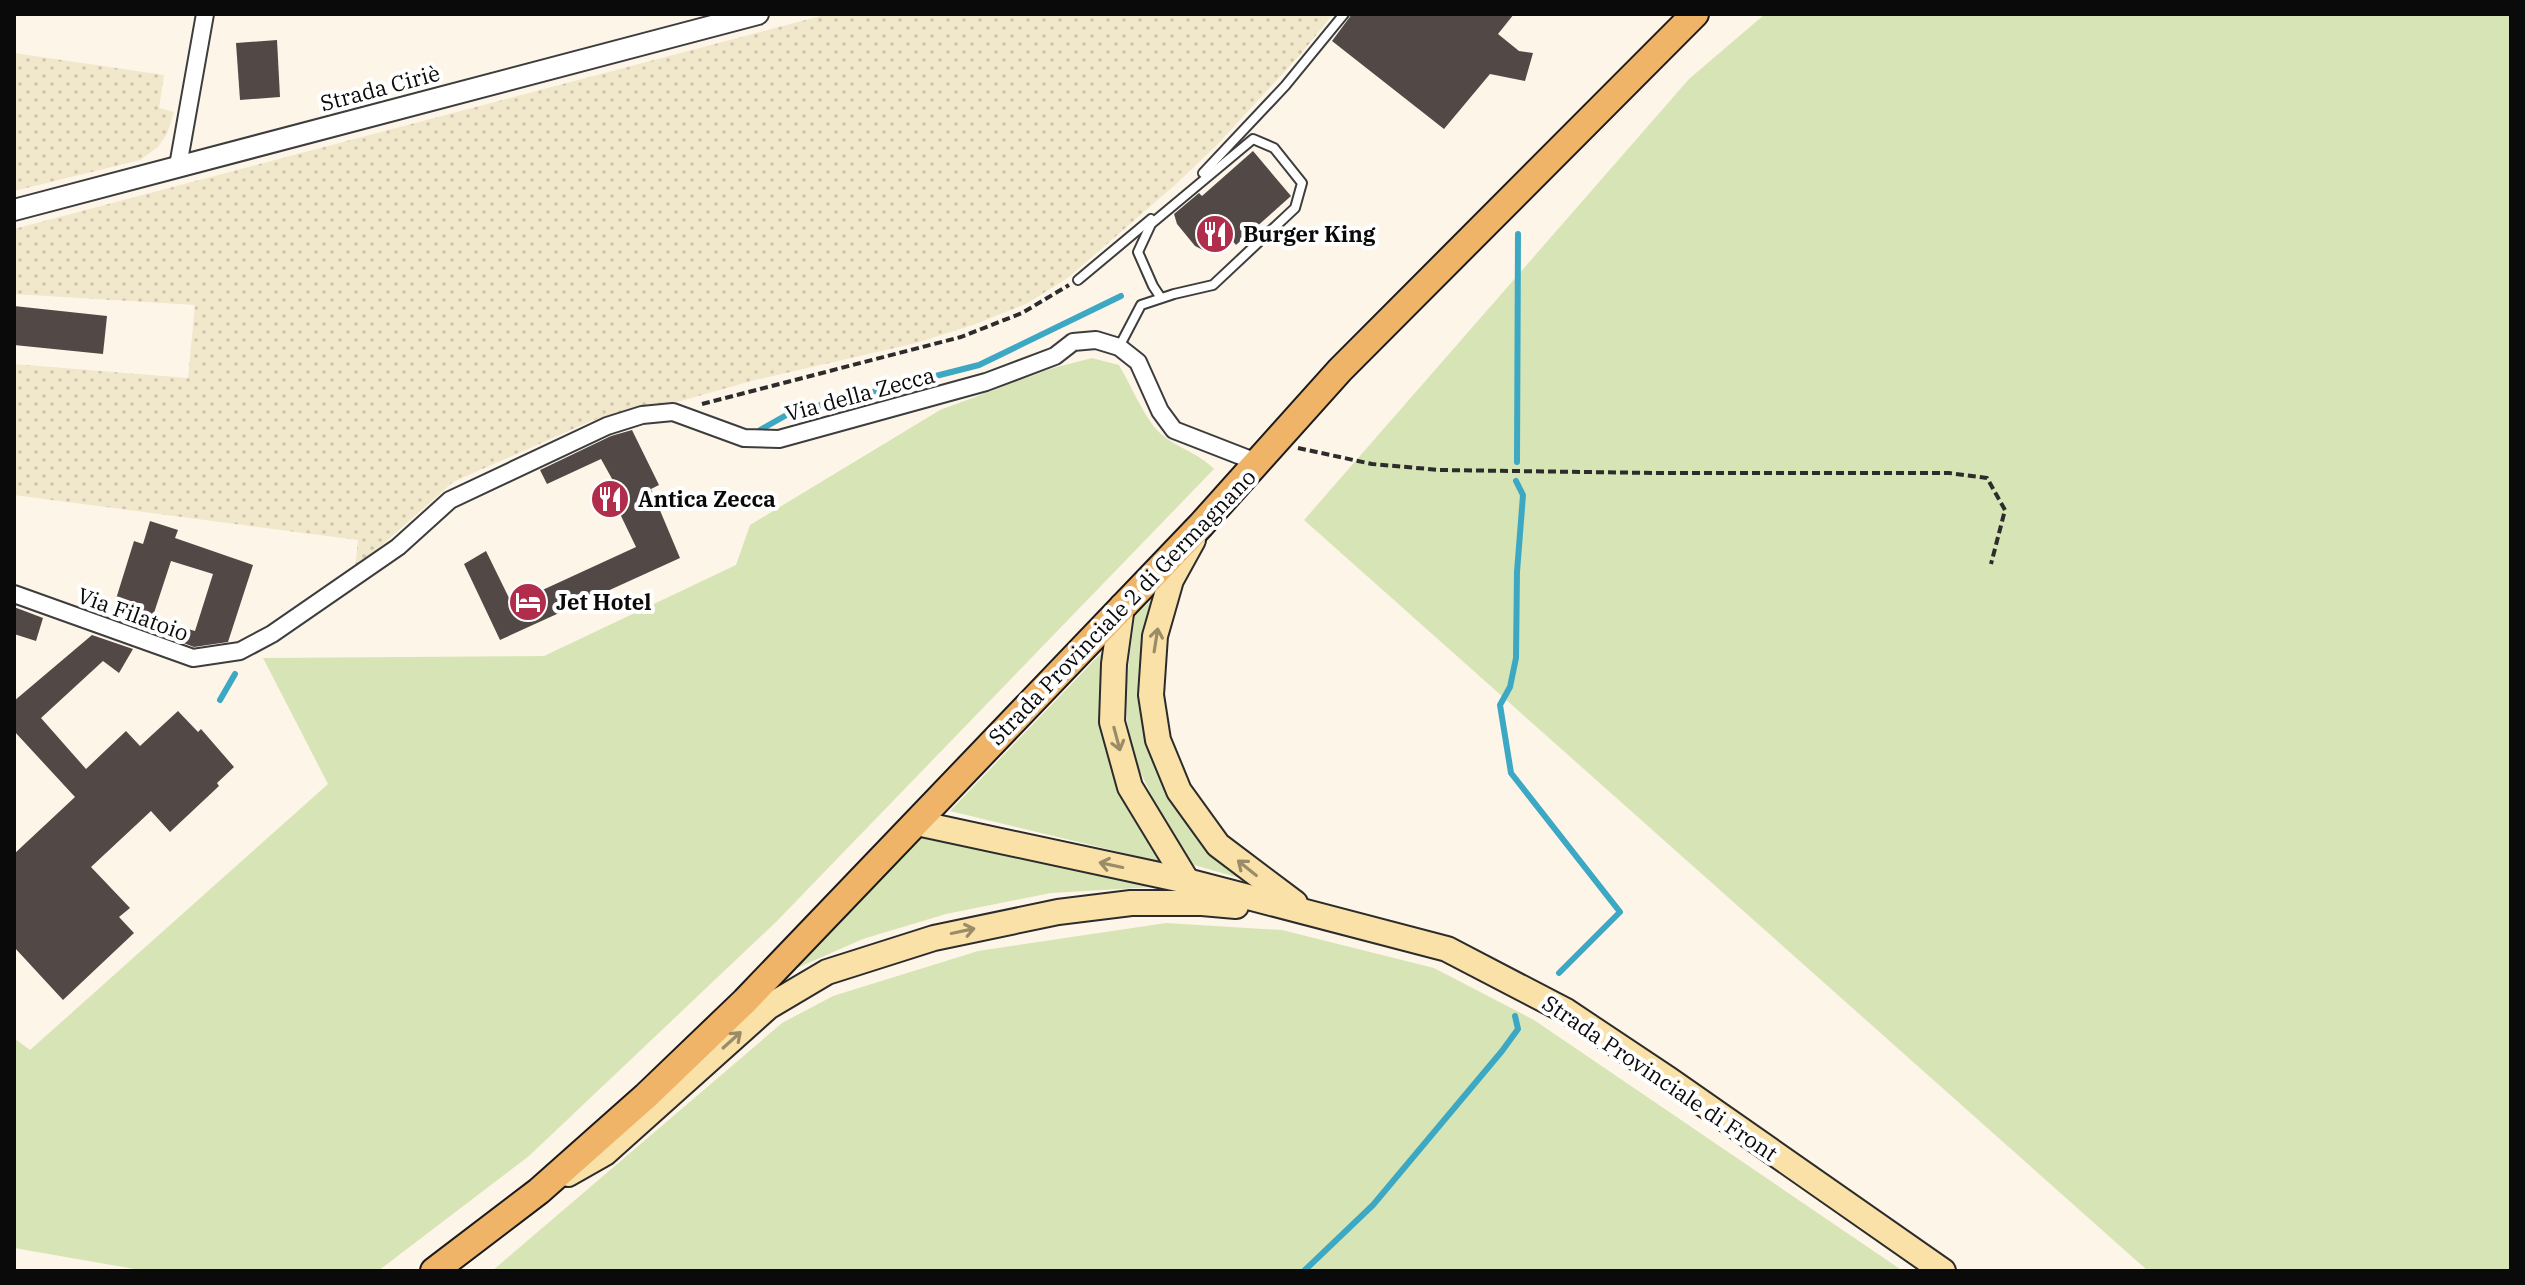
<svg xmlns="http://www.w3.org/2000/svg" width="2525" height="1285" font-family="'IBM Plex Serif',serif">
<defs>
<pattern id="farmland-dots" width="8" height="8" patternUnits="userSpaceOnUse" patternTransform="scale(2)"><rect width="8" height="8" fill="#f1e7cb"/><path d="M2 2h.1M6 6h.1" fill="none" stroke="#cdc5ad" stroke-width="1.8" stroke-linecap="round"/></pattern>
</defs>
<rect width="100%" height="100%" fill="#fef5e9"/>
<!-- farmland -->
<g fill="url(#farmland-dots)">
<path d="M828 14H1333L1300 55 1216 146 1176 184 1069 277 1028 303 973 325 916 343 755 380 677 402 627 410 591 421 453 482 355 569 358 540 14 495V364L188 378 195 305 14 294V229Z"/>
<path d="M14 53 164 75 159 108 174 112 167 134 158 147 140 160 14 191Z"/>
</g>
<!-- green -->
<g fill="#d7e5b6">
<path d="M1765 14H2511V1271H2148L1304 520 1689 79Z"/>
<path d="M1092 358 1119 365C1129 382 1144 416 1157 430 1173 447 1198 452 1214 469L777 921 529 1156 378 1271H146L14 1248V1038L30 1050 328 784 263 658 544 656 736 565 750 525 940 410 1053 368Z"/>
<path d="M1155 597 1143 715 1153 760 1176 807 1211 849 1243 879 1194 865 1163 820 1133 756 1127 721 1126 689 1130 653 1135 615Z"/>
<path d="M1102 652 1101 724 1118 790 1161 862 950 811Z"/>
<path d="M923 837 1154 887 1051 893 946 914 863 939 788 972Z"/>
<path d="M1166 923 1282 930 1434 968 1534 1020 1903 1271H492L782 1023 833 996 978 951Z"/>
</g>
<g fill="none" stroke-linecap="round" stroke-linejoin="round">
<!-- stream -->
<g stroke="#3da8c3" stroke-width="6">
<path d="M760 430 790 413 979 365 1121 296"/>
<path d="M1517 462 1518 234"/>
<path d="M1516 481 1523 495 1517 572 1516 658 1510 687 1500 705 1511 773 1620 912 1559 973"/>
<path d="M220 700 235 674"/>
<path d="M1304 1271 1373 1205 1502 1051 1518 1029 1515 1016"/>
</g>
</g>
<!-- building -->
<g fill="#524947" fill-rule="evenodd">
<path d="M1352 14H1514L1498 34 1519 51 1533 53 1525 81 1490 74 1444 129 1332 41Z"/>
<path d="M277 40 280 97 240 100 236 43Z"/>
<path d="M1253 151 1291 196 1236 245 1227 234 1207 252 1195 246 1177 224 1174 214 1199 193 1202 196Z"/>
<path d="M14 306 107 316 103 354 14 345Z"/>
<path d="M632 430 659 485 651 489 680 558 500 640 464 564 486 551 512 604 636 547 609 491 616 486 601 459 547 484 540 470 611 436Z"/>
<path d="M150 521 178 530 175 538 253 565 228 642 194 647 154 632 144 619 111 615 134 541 143 544ZM171 561 213 574 195 631 152 619Z"/>
<path d="M14 607 43 618 36 641 14 634Z"/>
<path d="M92 635 133 649 119 673 103 661 41 718 86 769 126 731 140 746 178 711 198 732 201 729 234 767 217 783 219 786 170 832 151 811 91 867 130 908 119 917 134 933 63 1000 14 947V854L75 797 14 731V701Z"/>
</g>
<g fill="none" stroke-linecap="round" stroke-linejoin="round">
<defs>
<g id="service">
<path d="M1203 173 1285 86 1344 14"/>
<path d="M1078 280 1151 219"/>
<path d="M1119 347 1141 305 1174 294 1213 285 1295 208 1302 183 1274 148 1253 139 1151 224 1138 252 1153 286 1161 298"/>
</g>
<g id="minor">
<path d="M178 166 205 14"/>
<path d="M14 594 193 658 240 651 272 634 398 547 450 500 607 426 642 415 673 412 744 438 779 439 986 382 1055 356 1073 342 1096 340 1119 347 1138 362 1160 411 1174 430 1259 463"/>
</g>
<path id="tertiary" d="M14 210 758 14"/>
<g id="secondary">
<path d="M1193 540 1171 580 1155 636 1151 695 1158 740 1179 791 1218 845 1295 903"/>
<path d="M1122 606 1114 664 1112 722 1130 787 1187 881"/>
<path d="M917 823 1187 881 1447 949 1566 1011 1668 1079 1943 1271"/>
<path d="M568 1174 605 1153 768 1007 827 972 934 938 1058 912 1131 903H1202L1236 906"/>
</g>
<path id="primary" d="M434 1271 539 1191 646 1096 745 1001 1201 525 1340 370 1695 14"/>
</defs>
<!-- service casing -->
<use href="#service" stroke="#3d3d3d" stroke-width="12"/>
<!-- minor casing -->
<use href="#minor" stroke="#3d3d3d" stroke-width="20"/>
<!-- tertiary casing -->
<use href="#tertiary" stroke="#3d3d3d" stroke-width="24"/>
<!-- secondary casing -->
<use href="#secondary" stroke="#2c2c2c" stroke-width="28"/>
<!-- primary casing -->
<use href="#primary" stroke="#1b1b1b" stroke-width="30"/>
<!-- path -->
<g stroke="#2c2c2c" stroke-width="4" stroke-dasharray="8 4" stroke-linecap="butt">
<path d="M702 404 961 337 1022 313 1069 285"/>
<path d="M1298 448 1372 464 1440 470 1659 473H1949L1987 478 2005 510 1991 564"/>
</g>
<!-- service -->
<use href="#service" stroke="#fff" stroke-width="8"/>
<!-- minor -->
<use href="#minor" stroke="#fff" stroke-width="16"/>
<!-- tertiary -->
<use href="#tertiary" stroke="#fff" stroke-width="20"/>
<!-- secondary -->
<use href="#secondary" stroke="#fae1a8" stroke-width="24"/>
<!-- primary -->
<use href="#primary" stroke="#efb467" stroke-width="26"/>
</g>
<!-- one-way arrows -->
<defs><path id="oneway-shaft" d="M-6 0H5M1.5-3L5.5 0L1.5 3" fill="none" stroke-width="1.6" stroke-linecap="round" stroke-linejoin="round" transform="scale(2)"/></defs>
<g stroke="#9a8b69">
<use href="#oneway-shaft" transform="translate(1156 640) rotate(-81)"/>
<use href="#oneway-shaft" transform="translate(1117 739) rotate(75)"/>
<use href="#oneway-shaft" transform="translate(1111 865) rotate(-168)"/>
<use href="#oneway-shaft" transform="translate(1247 868) rotate(-141)"/>
<use href="#oneway-shaft" transform="translate(963 931) rotate(-12)"/>
<use href="#oneway-shaft" transform="translate(732 1040) rotate(-42)"/>
</g>
<!-- icons -->
<defs>
<symbol id="restaurant-disc" viewBox="-11 -11 22 22"><circle r="9.5" fill="#b02d4c" stroke="#fff"/><path d="M-5-6h1v4h1v-4h1v4h1v-4h1v5L-1.5 .5V6h-2V.5L-5-1ZM5-6V6H3V1.5H1.5Q1.5-4 5-6Z" fill="#fff"/></symbol>
<symbol id="hotel-disc" viewBox="-11 -11 22 22"><circle r="9.5" fill="#b02d4c" stroke="#fff"/><path d="M-6-4.5h1.5V1H6V5H4.5V3h-9V5H-6ZM-4 0a1.8 1.8 0 1 1 3.6 0ZM.5 0V-2.5h3Q6-2.5 6 0Z" fill="#fff"/></symbol>
</defs>
<g fill-rule="evenodd">
<use href="#restaurant-disc" x="1193" y="212" width="44" height="44"/>
<use href="#restaurant-disc" x="588" y="477" width="44" height="44"/>
<use href="#hotel-disc" x="506" y="580" width="44" height="44"/>
</g>
<g text-anchor="middle" stroke-width="8" stroke-linejoin="round" paint-order="stroke">
<!-- street labels -->
<g font-size="22" fill="#0a0a0a" stroke="#fff">
<text transform="translate(380 88) rotate(-15)" y="8">Strada Ciriè</text>
<text transform="translate(860 394) rotate(-15)" y="8">Via della Zecca</text>
<text transform="translate(1122 607) rotate(-46)" y="8">Strada Provinciale 2 di Germagnano</text>
<text transform="translate(133 614) rotate(20)" y="8">Via Filatoio</text>
<text transform="translate(1660 1078) rotate(34)" y="8">Strada Provinciale di Front</text>
</g>
<!-- poi labels -->
<g font-size="22" font-weight="bold" fill="#0a0a0a" stroke="#fff" text-anchor="start">
<text x="1243" y="242">Burger King</text>
<text x="638" y="507">Antica Zecca</text>
<text x="556" y="610">Jet Hotel</text>
</g>
</g>
<!-- border -->
<rect width="2525" height="1285" fill="none" stroke="#0a0a0a" stroke-width="32"/>
</svg>
